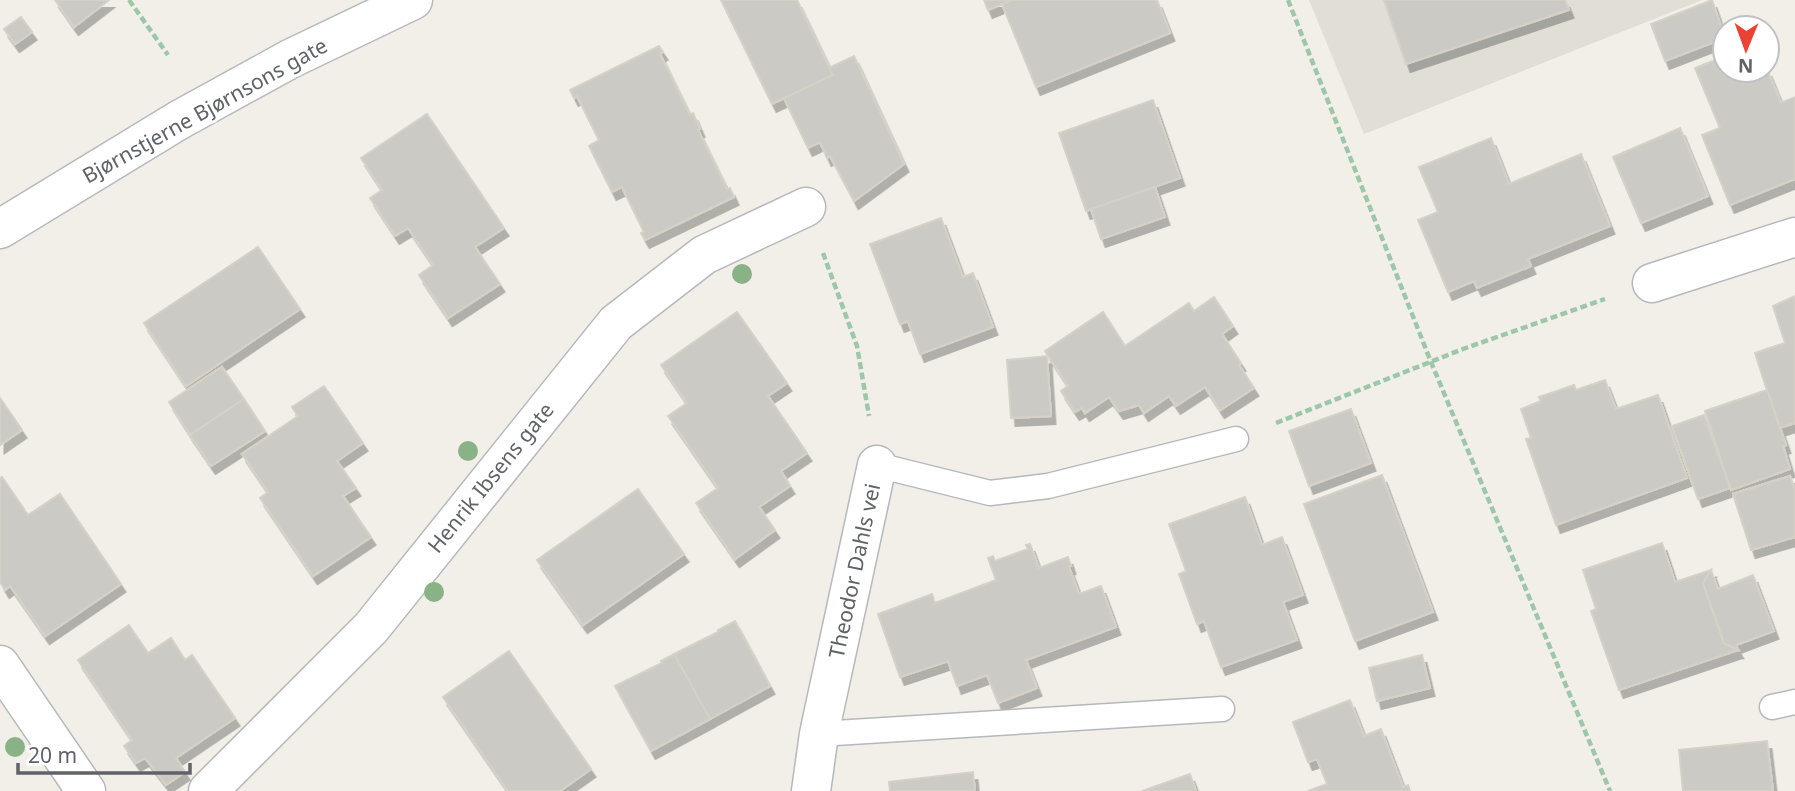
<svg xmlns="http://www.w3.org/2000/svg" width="1795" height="791" font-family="'Noto Sans',sans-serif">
<defs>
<filter id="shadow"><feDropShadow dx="4.5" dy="8" stdDeviation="0" flood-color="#0004"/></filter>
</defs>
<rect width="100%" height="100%" fill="#f1efe8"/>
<!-- education -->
<path fill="#e1ded6" d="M1309 0H1702L1364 134Z"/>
<!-- building -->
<g fill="#cccac5" stroke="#d6d1c6" stroke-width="2" filter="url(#shadow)">
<path d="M55 0H109L74 27Z"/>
<path d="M721 0H797L833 75 772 104Z"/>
<path d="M984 0H1012L988 10Z"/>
<path d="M1012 0H1157L1170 33 1036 87 1002 4Z"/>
<path d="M1384 0H1565L1569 10 1406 64Z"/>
<path d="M1712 0 1725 38 1665 61 1651 24Z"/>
<path d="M21 17 32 32 15 44 4 29Z"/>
<path d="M659 46 663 52 660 54 690 115 693 113 700 129 698 130 727 189 730 188 734 197 645 240 641 233 644 232 622 187 612 192 589 146 599 140 577 96 574 98 570 90Z"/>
<path d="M854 56 904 164 854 201 830 156 827 158 820 142 808 148 784 98 833 75 829 68Z"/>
<path d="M1725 56V70L1767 69 1781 103 1795 97V179L1730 205 1702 135 1720 128 1695 68Z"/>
<path d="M1153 100 1180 178 1086 211 1059 133Z"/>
<path d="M427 114 504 228 475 247 500 284 448 318 419 275 433 265 408 228 395 236 370 198 382 190 361 158Z"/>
<path d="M1680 128 1708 196 1641 223 1613 157Z"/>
<path d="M1491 138 1509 184 1581 154 1610 226 1528 259 1531 266 1477 288 1474 281 1448 292 1418 220 1438 212 1419 167Z"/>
<path d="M1155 187 1165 217 1101 239 1091 209Z"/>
<path d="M941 218 963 277 973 273 993 327 920 354 908 321 900 324 870 244Z"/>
<path d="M258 247 300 309 186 386 144 323Z"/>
<path d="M1795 296V423L1779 428 1755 353 1785 343 1773 306Z"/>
<path d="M1214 297 1233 326 1222 334 1241 363 1239 365 1254 388 1220 410 1205 387 1176 406 1169 396 1144 413 1139 405 1119 411 1109 397 1085 413 1082 408 1075 412 1061 391 1068 386 1045 351 1103 312 1125 346 1189 303 1194 311Z"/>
<path d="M737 312 787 383 768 396 807 453 781 471 790 486 759 507 775 530 735 559 696 503 718 488 668 416 687 403 661 365Z"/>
<path d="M1047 356 1051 416 1011 418 1007 360Z"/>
<path d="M222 367 244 399 190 435 169 402Z"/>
<path d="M1605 380 1616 409 1658 395 1687 478 1556 525 1526 439 1531 438 1521 409 1541 401 1539 397 1574 385 1576 390Z"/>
<path d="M324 386 363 443 337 461 356 488 343 496 371 537 313 576 260 498 268 492 242 454 298 416 292 407Z"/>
<path d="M1767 390 1786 445 1783 446 1790 469 1731 490 1705 411Z"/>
<path d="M0 398 22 430 0 445Z"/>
<path d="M244 399 265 431 211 466 190 435Z"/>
<path d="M1351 409 1371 463 1309 486 1289 431Z"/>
<path d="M1704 415 1730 488 1698 499 1672 426Z"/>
<path d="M1382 475 1433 612 1355 641 1304 504Z"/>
<path d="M1790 476 1795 490V537L1751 550 1733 494Z"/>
<path d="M2 477 28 515 60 494 121 584 45 636 10 586 5 590 0 582V478Z"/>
<path d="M638 489 684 554 583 625 537 560Z"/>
<path d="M1245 497 1262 545 1282 537 1303 595 1283 602 1297 640 1221 667 1204 621 1197 624 1179 574 1186 571 1169 524Z"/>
<path d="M1662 543 1675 582 1711 570 1703 583 1724 643 1738 650 1619 690 1591 611 1596 609 1583 570Z"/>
<path d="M1030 544 1039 568 1068 557 1071 566 1069 567 1079 594 1101 586 1116 627 1026 660 1037 688 998 703 987 675 957 686 948 661 900 677 878 614 932 594 935 603 996 580 988 558 993 556 995 561 1028 549 1026 545Z"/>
<path d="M1711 570 1718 589 1753 575 1774 631 1736 645 1738 650 1724 643 1703 583Z"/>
<path d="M735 621 770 686 710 719 674 654 718 632V630Z"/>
<path d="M129 625 148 653 171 638 185 660 192 655 235 718 176 758 185 772 166 785 145 758 136 763 124 746 132 740 78 660Z"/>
<path d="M509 651 591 769 560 791H508L443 697Z"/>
<path d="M674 654 710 719 651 751 615 686 662 663 661 661Z"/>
<path d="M1422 655 1430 688 1377 701 1369 668Z"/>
<path d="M1350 700 1364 736 1381 729 1403 787 1408 785 1410 791H1308L1327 784 1317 759 1308 762 1293 722Z"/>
<path d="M1767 741 1773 791H1683L1679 750Z"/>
<path d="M973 772 975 791H890L889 782Z"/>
<path d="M1190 774 1196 791H1142Z"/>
</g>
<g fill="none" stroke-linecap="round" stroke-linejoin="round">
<defs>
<g id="service">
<path d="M877 465 990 493 1048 486 1236 439"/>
<path d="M1772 707 1795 702"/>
<path d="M819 734 1222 709"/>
</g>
<g id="minor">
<path d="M1652 283 1795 237"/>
<path d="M0 665 86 791"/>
<path d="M208 791 371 628 616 323 704 255 806 207"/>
<path d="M811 791 819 734 877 465"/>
</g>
<path id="secondary" d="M0 229 179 120 290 59 413 0"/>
</defs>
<!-- service casing -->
<use href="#service" stroke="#b5b8bc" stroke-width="27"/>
<!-- minor casing -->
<use href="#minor" stroke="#b5b8bc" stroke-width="41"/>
<!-- secondary casing -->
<use href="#secondary" stroke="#b6babf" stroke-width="41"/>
<!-- path -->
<g stroke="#9cc7a9" stroke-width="4.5" stroke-dasharray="7 3.5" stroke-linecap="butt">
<path d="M129 0 168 55"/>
<path d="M1288 0 1431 362 1610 791"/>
<path d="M823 253 857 346 869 416"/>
<path d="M1276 423 1463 349 1605 299"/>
</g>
<!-- service -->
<use href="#service" stroke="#fff" stroke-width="24"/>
<!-- minor -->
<use href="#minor" stroke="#fff" stroke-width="38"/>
<!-- secondary -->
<use href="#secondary" stroke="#fff" stroke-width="38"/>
</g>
<!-- trees -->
<g fill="#89b387">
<circle cx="742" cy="274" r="10"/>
<circle cx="468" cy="451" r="10"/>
<circle cx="434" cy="592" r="10"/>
<circle cx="15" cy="747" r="10"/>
</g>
<g text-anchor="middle" stroke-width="6" stroke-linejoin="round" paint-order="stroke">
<!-- street labels -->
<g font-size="21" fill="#5f6368" stroke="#fff">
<text transform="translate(205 111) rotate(-29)" y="7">Bjørnstjerne Bjørnsons gate</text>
<text transform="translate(491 478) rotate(-51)" y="7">Henrik Ibsens gate</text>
<text transform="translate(855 571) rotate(-78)" y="7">Theodor Dahls vei</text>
</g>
</g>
<!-- north arrow -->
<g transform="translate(1746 49) rotate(181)"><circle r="33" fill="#ffffff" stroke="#bfc1c3" stroke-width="2"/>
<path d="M0-5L12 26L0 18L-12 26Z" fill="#ea4335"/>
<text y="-10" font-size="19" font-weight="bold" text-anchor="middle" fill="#5f6368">N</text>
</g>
<!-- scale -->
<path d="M18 763v10h172v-10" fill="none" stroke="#5f6368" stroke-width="3.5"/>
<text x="28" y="763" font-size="21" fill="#5f6368" stroke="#ffffff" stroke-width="5" paint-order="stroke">20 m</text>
</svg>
